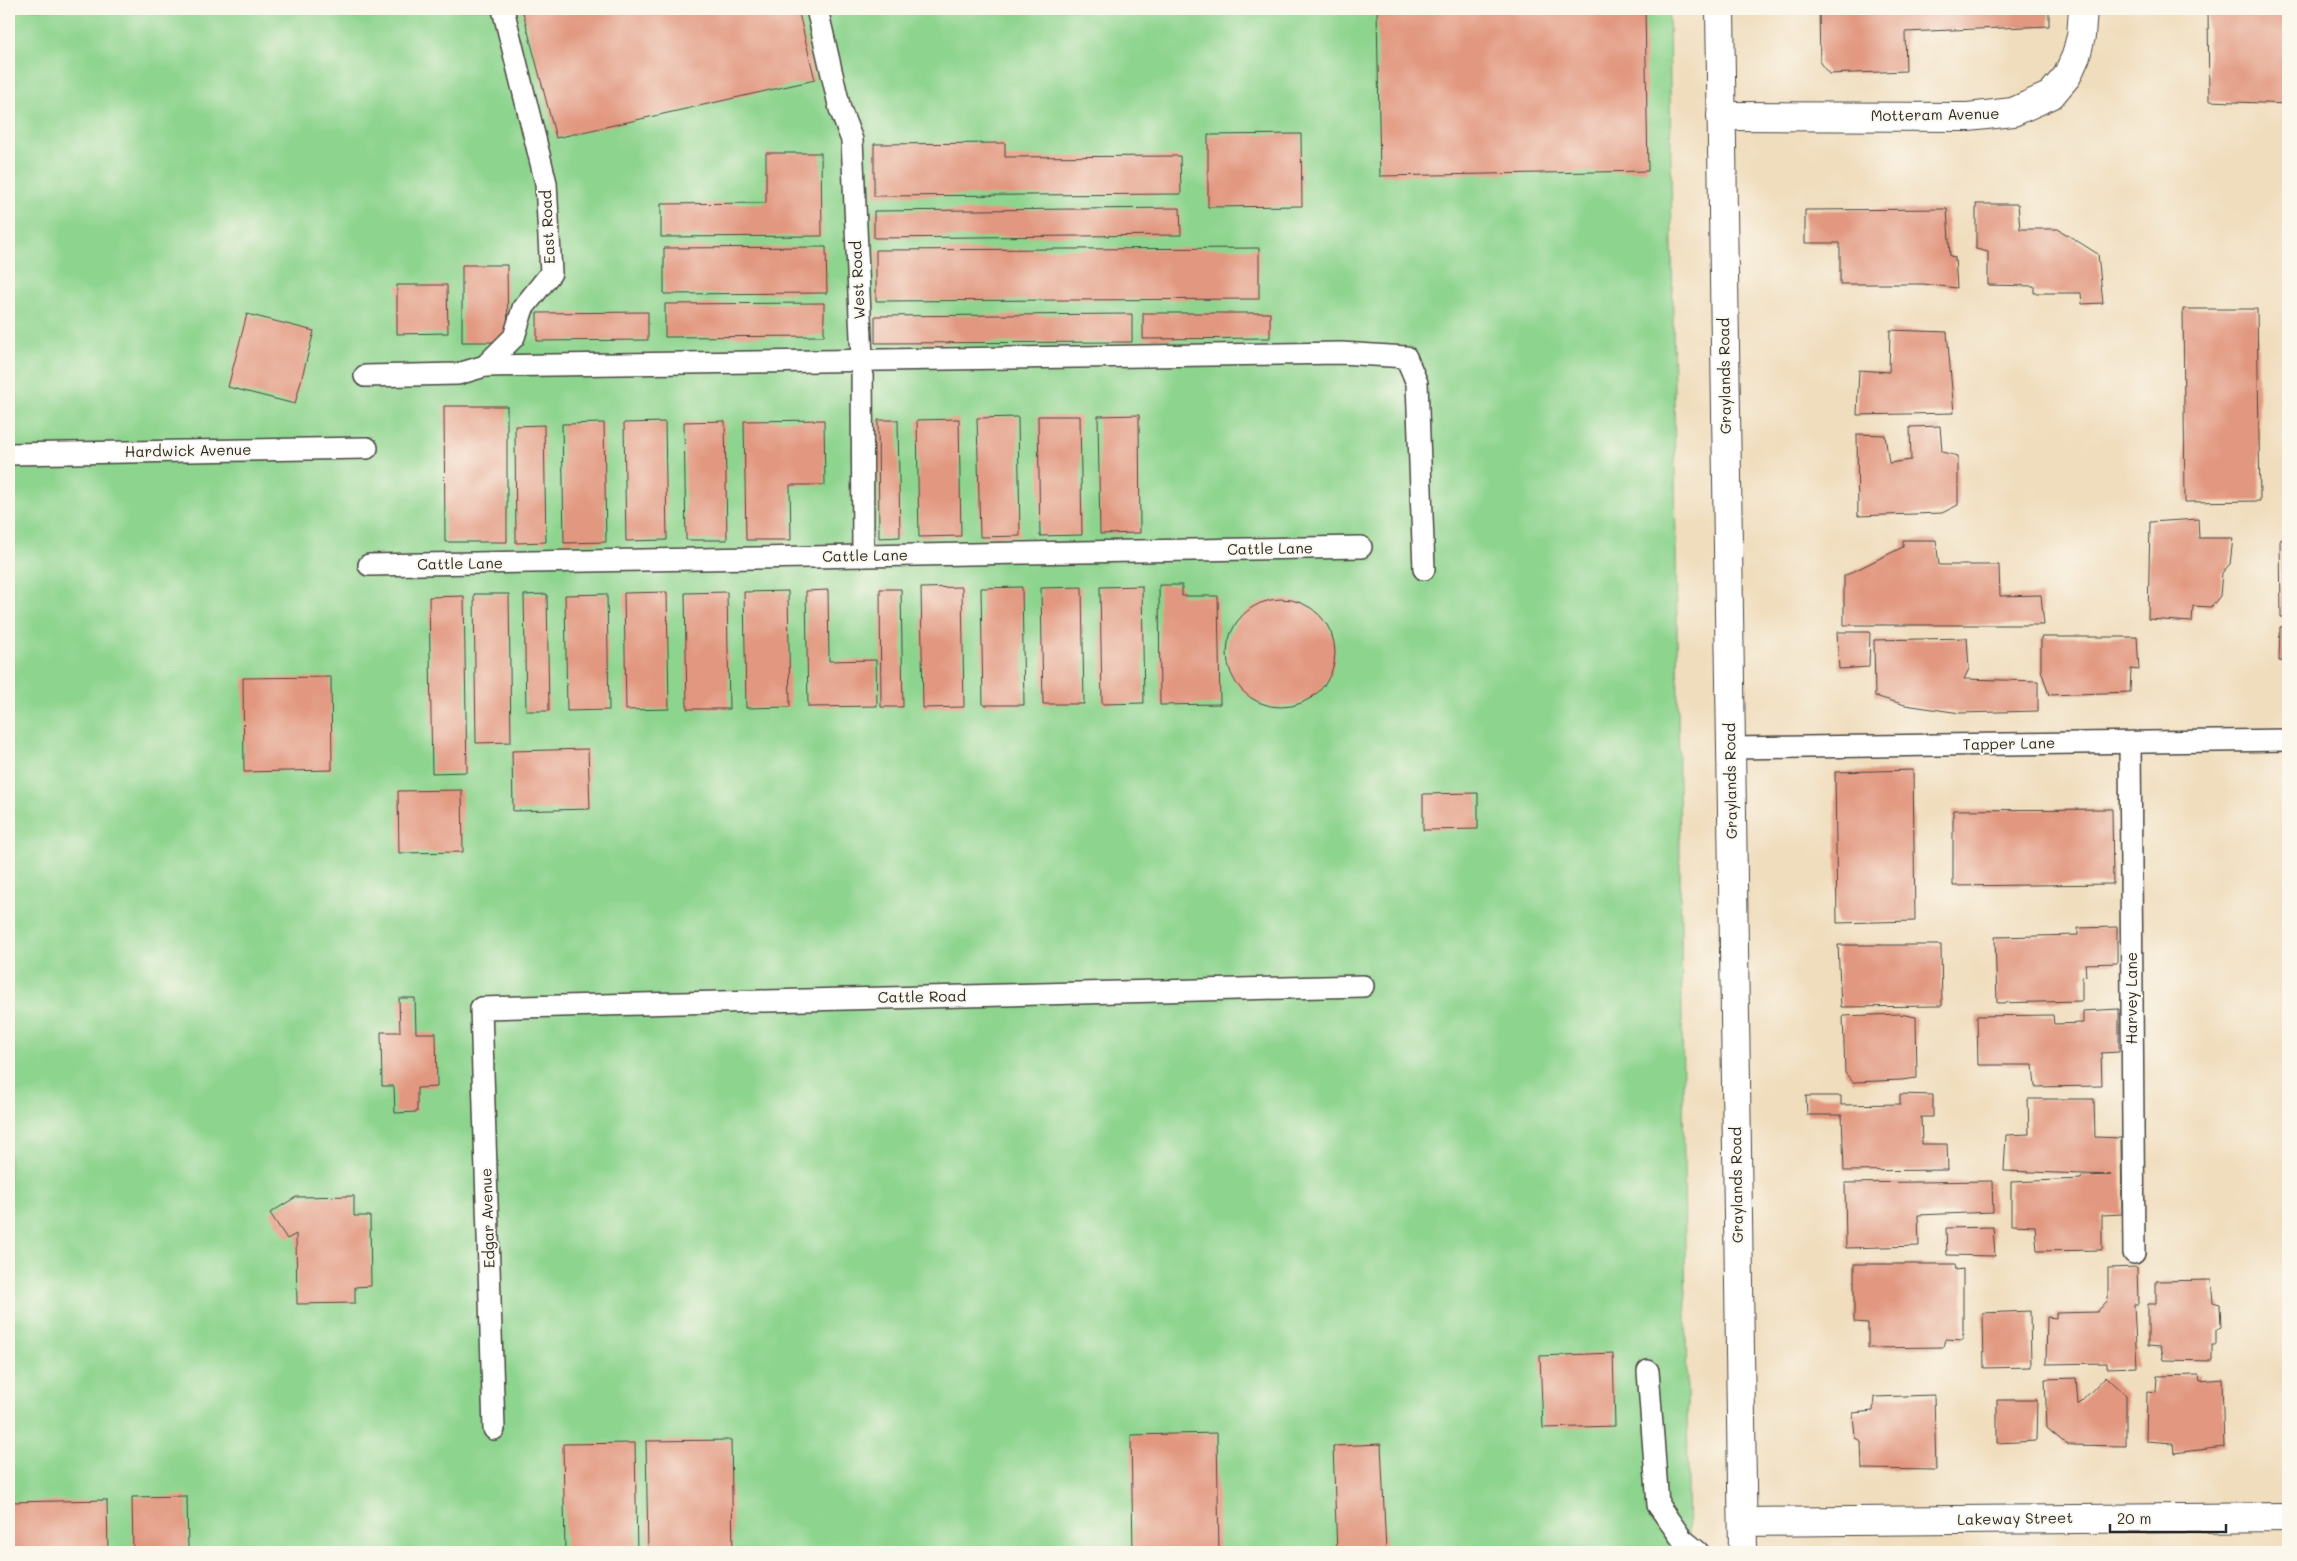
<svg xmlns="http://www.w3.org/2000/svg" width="2297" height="1561" font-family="Mali,sans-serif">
<rect width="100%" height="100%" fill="#fbf7ec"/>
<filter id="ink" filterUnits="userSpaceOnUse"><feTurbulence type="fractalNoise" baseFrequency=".02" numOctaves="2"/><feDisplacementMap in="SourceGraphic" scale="10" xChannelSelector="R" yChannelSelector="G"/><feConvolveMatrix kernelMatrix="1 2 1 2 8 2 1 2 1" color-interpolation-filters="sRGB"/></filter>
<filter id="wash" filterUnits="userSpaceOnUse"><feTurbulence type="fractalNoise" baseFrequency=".0096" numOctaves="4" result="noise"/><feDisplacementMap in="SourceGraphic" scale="20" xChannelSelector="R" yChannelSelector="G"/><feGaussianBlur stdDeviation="1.12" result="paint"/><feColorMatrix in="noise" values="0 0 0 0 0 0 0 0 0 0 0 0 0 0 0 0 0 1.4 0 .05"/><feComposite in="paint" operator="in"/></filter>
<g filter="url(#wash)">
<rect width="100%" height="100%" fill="#f0ddbd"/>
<!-- green -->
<path fill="#8dd48e" stroke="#5c805c" d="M9 9H1669L1689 1552H9Z"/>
<g id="blocks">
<!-- building -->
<g fill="#e29880">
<path d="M522 9H798L815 80 556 138Z"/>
<path d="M1377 9H1645L1648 171 1380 176Z"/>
<path d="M1819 9H2049V26L1905 32 1906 71 1829 74 1820 63Z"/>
<path d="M2208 9 2281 11 2285 35H2288V104L2209 101Z"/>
<path d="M1301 134 1302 206 1208 207V135Z"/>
<path d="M1005 143V157L1180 156 1181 194 874 196V144Z"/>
<path d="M766 153H821L822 236 661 237V204L766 203Z"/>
<path d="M1976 204H2018L2020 229H2058L2098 254 2103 303 2082 304 2081 293H2034V286L1988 285V252L1976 249Z"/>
<path d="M1180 208 1181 235 874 238V211Z"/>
<path d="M1947 209 1950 256 1955 257 1957 288 1923 284H1840V243H1805V210Z"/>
<path d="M826 247 827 293 664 294V248Z"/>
<path d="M1259 248V299L876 301V250Z"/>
<path d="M462 265H507L508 342H462Z"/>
<path d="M397 285H447L448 333 397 334Z"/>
<path d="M824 303V336L665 337V304Z"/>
<path d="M2183 309H2257L2260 501 2185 502Z"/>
<path d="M648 312V340L537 341V313Z"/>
<path d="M1143 313H1270V338L1143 339Z"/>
<path d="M247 314 314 331 295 404 228 387Z"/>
<path d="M1132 314V342L875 343V316Z"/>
<path d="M1890 330 1947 332 1954 413 1857 415 1859 370 1889 372Z"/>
<path d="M444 406H507V542H445Z"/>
<path d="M1139 415 1140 533 1100 534 1098 416Z"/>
<path d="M1038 416H1080L1082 535 1040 536Z"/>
<path d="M1018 417 1020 536 980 537 977 418Z"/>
<path d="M959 419 961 536 919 537 917 420Z"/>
<path d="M824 420 825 485H790L791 540H746L744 421Z"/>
<path d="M878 420H898L900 537 879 538Z"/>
<path d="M725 421 727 540H686L684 422Z"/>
<path d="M665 422 667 540 626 541 624 423Z"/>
<path d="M604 423 606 542 564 543 562 424Z"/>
<path d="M544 425 546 542 516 543 515 426Z"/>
<path d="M1940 426 1942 452 1958 456V505L1942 513 1858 516 1857 434 1885 435 1889 463 1911 460 1910 427Z"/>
<path d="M2198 519 2199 538H2233L2230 564 2222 573 2220 596 2211 607 2193 606 2192 622 2148 619 2150 522Z"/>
<path d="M2288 539V617H2281L2280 540Z"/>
<path d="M1903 540H1936L1939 565H1999L2000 596 2041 595 2044 625H1844V576L1903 547Z"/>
<path d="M1159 585H1182V596H1218L1220 704 1160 705Z"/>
<path d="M1142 586 1144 703 1102 704 1100 587Z"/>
<path d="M962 587 964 707 923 708 921 588Z"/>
<path d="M1022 587 1024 705H983L981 588Z"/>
<path d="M1082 587 1084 704H1043L1041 588Z"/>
<path d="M880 589H901L903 707H881Z"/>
<path d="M828 590 829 661 876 660 877 706 808 707 806 591Z"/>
<path d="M788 591 790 707 746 708 744 592Z"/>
<path d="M667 592 669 709 626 710 624 593Z"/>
<path d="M727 592 729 709H687L685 593Z"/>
<path d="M474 594H509L511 742 476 743Z"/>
<path d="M547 594 549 711H526L524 595Z"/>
<path d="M607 594 609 710 567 711 565 595Z"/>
<path d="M464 596 467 772 432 773 429 597Z"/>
<circle cx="1281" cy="653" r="54"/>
<path d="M2288 626V662L2279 661 2280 627Z"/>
<path d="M1837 632H1870L1869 667 1839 669Z"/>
<path d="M2041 637H2137L2139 670 2131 669 2130 692 2049 695 2041 670Z"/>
<path d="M1967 638 1969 669 1964 679 2038 681V711L1960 713 1905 705 1875 696 1874 640Z"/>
<path d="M331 677 332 770 244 772 243 678Z"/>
<path d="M588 749 590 809 513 811 512 751Z"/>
<path d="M1913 770 1915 921 1837 923 1835 772Z"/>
<path d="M462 790 463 852 399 853 398 791Z"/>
<path d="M1478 793V829L1423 830V794Z"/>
<path d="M2112 809 2113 884 1953 886V810Z"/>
<path d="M2117 927V963L2085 964 2086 976 2082 977V1001L1997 1003 1995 937 2078 935V928Z"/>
<path d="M1838 945H1941L1942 1006 1841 1007Z"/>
<path d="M399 998H415L416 1033H436L437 1087 417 1088V1112L395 1113 394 1086H382L381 1032H400Z"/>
<path d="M2119 1009V1052L2101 1053 2102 1086 2035 1087 2033 1065H1978L1977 1016 2053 1015 2054 1024 2083 1023V1011Z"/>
<path d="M1900 1014 1916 1017 1917 1078 1902 1080 1853 1082 1845 1073 1843 1016Z"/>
<path d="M1900 1094 1933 1095V1117H1921L1922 1144H1947L1948 1170 1844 1171 1842 1115H1807L1806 1096H1841V1105L1900 1104Z"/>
<path d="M2028 1099H2094L2095 1137 2121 1138 2122 1214 2102 1215V1250L2037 1251 2035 1226 2011 1225V1182L2081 1179 2082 1176 2111 1175 2004 1171 2006 1135 2029 1134Z"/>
<path d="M1992 1181 1993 1212 1918 1215 1919 1246 1846 1248 1845 1183Z"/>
<path d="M354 1196V1216H370L371 1286 355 1287V1303L297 1304 296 1234 287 1239 270 1213 296 1197Z"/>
<path d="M1993 1227 1995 1256 1947 1255 1946 1228Z"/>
<path d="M1854 1264H1955L1956 1270 1963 1269V1340L1946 1339 1944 1347 1868 1348V1323L1854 1322Z"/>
<path d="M2137 1267 2138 1304H2134L2137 1367 2107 1368V1363L2046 1364 2047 1317 2056 1318V1313L2097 1312 2108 1300V1268Z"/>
<path d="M2211 1280 2213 1302 2220 1304 2221 1328 2216 1330V1345H2212V1361L2163 1360 2160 1347 2148 1346V1304H2156V1281Z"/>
<path d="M2030 1311 2031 1367 1984 1368 1983 1313Z"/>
<path d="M1613 1353 1615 1426 1543 1428 1540 1356Z"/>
<path d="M2199 1375 2200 1381 2222 1379 2224 1447 2174 1453 2173 1443 2146 1441 2147 1391 2156 1392 2157 1376Z"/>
<path d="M2106 1376 2126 1395V1446L2067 1445 2047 1428 2045 1379 2076 1378 2078 1405Z"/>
<path d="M1934 1395 1936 1470 1862 1469 1861 1441 1855 1438 1853 1413 1873 1411 1874 1397Z"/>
<path d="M1997 1400H2037L2036 1441 1997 1443Z"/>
<path d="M1217 1433 1219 1552H1133L1131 1435Z"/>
<path d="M731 1440 733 1552H648L646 1441Z"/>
<path d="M635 1443 637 1552H565L563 1444Z"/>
<path d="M1381 1444 1386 1551 1337 1552 1333 1446Z"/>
<path d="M187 1496 188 1552H133L132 1497Z"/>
<path d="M107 1500 108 1552H9V1502Z"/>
</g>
</g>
</g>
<g filter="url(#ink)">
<use href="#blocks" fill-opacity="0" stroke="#494641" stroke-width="1"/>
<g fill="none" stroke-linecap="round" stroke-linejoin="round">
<defs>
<g id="service">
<path d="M817 9 840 109 852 140 862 359 863 556"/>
<path d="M485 366 1341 353 1406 357 1417 383 1424 569"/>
<path d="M365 376 458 374 485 366 514 337 523 308 551 273 546 183 503 9"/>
<path d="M9 454 367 448"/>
<path d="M369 565 1361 547"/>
<path d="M2130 743 2134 1253"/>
<path d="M1731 748 2288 740"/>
<path d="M1648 1371 1658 1505 1682 1539 1698 1552"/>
<path d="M494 1429 481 1008 1363 986"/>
</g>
<g id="minor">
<path d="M1720 9 1743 1552"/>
<path d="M1721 116 1968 117 2013 112 2051 95 2067 76 2076 56 2081 36 2083 9"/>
<path d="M1743 1522 2288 1517"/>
</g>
</defs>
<!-- service casing -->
<use href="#service" stroke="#494641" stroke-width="24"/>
<!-- minor casing -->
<use href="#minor" stroke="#494641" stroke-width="30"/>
<!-- service -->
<use href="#service" stroke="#fff" stroke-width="21"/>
<!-- minor -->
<use href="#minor" stroke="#fff" stroke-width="28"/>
</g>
</g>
<g text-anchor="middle" stroke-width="4" stroke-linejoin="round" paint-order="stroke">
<!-- street labels -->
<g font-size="15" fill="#2b2b2b" stroke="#fbf7ec">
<text transform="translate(1935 115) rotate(-1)" y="5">Motteram Avenue</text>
<text transform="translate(548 227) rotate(-93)" y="5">East Road</text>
<text transform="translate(858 280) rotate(-93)" y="5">West Road</text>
<text transform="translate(1725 376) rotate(-91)" y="5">Graylands Road</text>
<text transform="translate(188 451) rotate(-1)" y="5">Hardwick Avenue</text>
<text transform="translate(1270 549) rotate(-1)" y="5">Cattle Lane</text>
<text transform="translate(865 556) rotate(-1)" y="5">Cattle Lane</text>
<text transform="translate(460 564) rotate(-1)" y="5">Cattle Lane</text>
<text transform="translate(2009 744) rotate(-1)" y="5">Tapper Lane</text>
<text transform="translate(1731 781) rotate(-91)" y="5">Graylands Road</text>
<text transform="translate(922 997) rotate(-1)" y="5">Cattle Road</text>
<text transform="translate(2132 998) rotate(-90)" y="5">Harvey Lane</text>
<text transform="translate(1737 1185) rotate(-91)" y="5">Graylands Road</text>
<text transform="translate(488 1218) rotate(-92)" y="5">Edgar Avenue</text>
<text transform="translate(2015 1519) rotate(-1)" y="5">Lakeway Street</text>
</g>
</g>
<!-- margin -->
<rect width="2297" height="1561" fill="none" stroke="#fbf7ec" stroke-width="30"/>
<!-- scale -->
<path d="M2110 1524v8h116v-8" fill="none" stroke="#2b2b2b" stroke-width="2.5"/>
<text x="2117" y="1524" font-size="15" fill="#2b2b2b" stroke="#fbf7ec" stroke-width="4" paint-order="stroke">20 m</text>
</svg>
